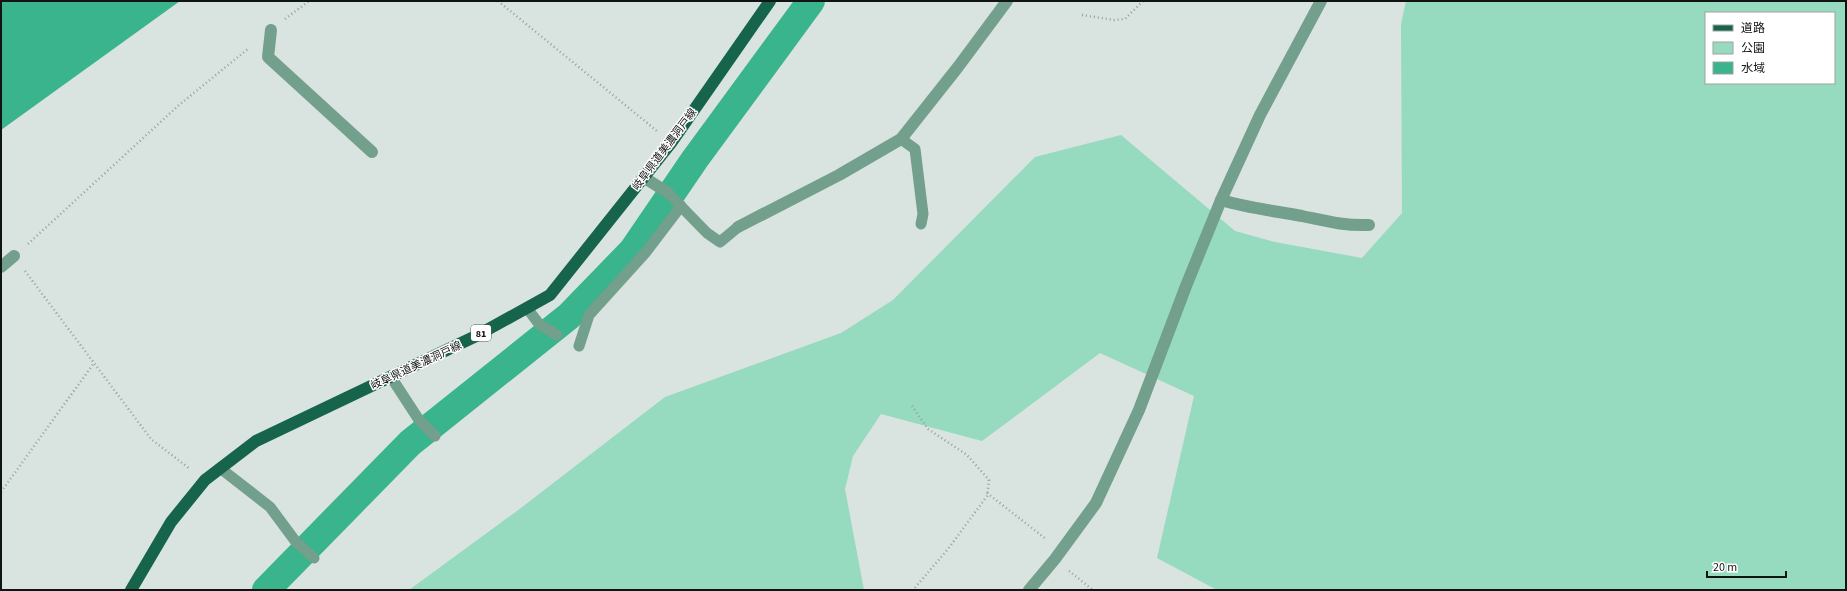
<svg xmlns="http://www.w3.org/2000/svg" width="1847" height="591" font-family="'Source Sans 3','Noto Sans JP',sans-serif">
<rect width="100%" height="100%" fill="#d9e3df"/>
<!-- green -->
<path fill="#96dabf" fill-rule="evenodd" d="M1406 1H1846V590H1217L1157 558 1194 396 1100 353 982 441 881 414 853 456 845 489 864 590H409L517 511 665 397 841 333 893 300 1035 157 1121 135 1235 231 1275 242 1362 258 1402 213 1401 24ZM1706 13H1834V83H1706Z"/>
<!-- water -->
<path fill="#39b48c" d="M1 1H180L1 130Z"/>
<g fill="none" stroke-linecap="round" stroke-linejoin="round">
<!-- canal -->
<path stroke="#39b48c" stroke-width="28" d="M266 590 410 443 569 316 633 250 695 159 811 1"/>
<!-- path -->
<g stroke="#98a09d" stroke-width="2.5" stroke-dasharray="1 3" stroke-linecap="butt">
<path d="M498 1 657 131"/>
<path d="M1082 15 1114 20 1125 19 1143 1"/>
<path d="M285 19 309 1"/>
<path d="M28 244 179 105 249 48"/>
<path d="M25 271 151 439 190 469"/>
<path d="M912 406 928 429 967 455 989 480 987 496 948 549 913 590"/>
<path d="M1 492 94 363"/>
<path d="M987 493 1046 539"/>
<path d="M1069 571 1093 590"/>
</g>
<!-- lane -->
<g stroke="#739f8d" stroke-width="11">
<path d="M901 139 915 149 923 214 921 224"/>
<path d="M667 192 707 233 720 242 738 227"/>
<path d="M527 308 539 324 557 335"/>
<path d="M579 346 589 315 646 252 681 206"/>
<path d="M391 377 419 420 435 436"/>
<path d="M220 468 270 507 296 542 314 558"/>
</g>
<!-- street -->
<g stroke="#739f8d" stroke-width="12">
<path d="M271 30 268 57 372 152"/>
<path d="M643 177 667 192"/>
<path d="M1221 200C1248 208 1275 211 1302 216 1326 221 1344 226 1369 225"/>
<path d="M738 227 839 175 901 139 958 67 1007 1"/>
<path d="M1 267 14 256"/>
<path d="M1029 590 1055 559 1096 503 1139 410 1186 286 1221 200 1260 115 1321 1"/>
</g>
<!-- primary -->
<path stroke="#16644c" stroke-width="12" d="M131 590 171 522 205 480 256 441 476 336 550 295 671 143 770 1"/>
</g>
<g text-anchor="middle" stroke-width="3" stroke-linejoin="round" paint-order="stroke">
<!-- shield labels -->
<rect fill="#fff" stroke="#585a59" stroke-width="1" x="471" y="325" width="20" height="16" rx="3"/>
<g font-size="10" font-weight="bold" fill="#101412">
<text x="481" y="337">81</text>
</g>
<!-- street labels -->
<g font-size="11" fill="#101412" stroke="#fff">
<text transform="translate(664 149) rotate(-53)" y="4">岐阜県道美濃洞戸線</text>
<text transform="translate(416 365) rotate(-25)" y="4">岐阜県道美濃洞戸線</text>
</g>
</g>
<!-- border -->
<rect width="1847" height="591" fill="none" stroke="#101412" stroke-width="4"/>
<!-- legend -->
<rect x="1705" y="12" width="130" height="72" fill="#ffffff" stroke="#9fa1a0"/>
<rect x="1713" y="25" width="20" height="6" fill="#16644c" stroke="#9fa1a0"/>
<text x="1741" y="32" font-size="12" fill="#101412">道路</text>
<rect x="1713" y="42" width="20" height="12" fill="#96dabf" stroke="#9fa1a0"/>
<text x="1741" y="52" font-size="12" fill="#101412">公園</text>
<rect x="1713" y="62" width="20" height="12" fill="#39b48c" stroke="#9fa1a0"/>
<text x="1741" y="72" font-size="12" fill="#101412">水域</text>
<!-- scale -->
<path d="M1707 571v6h79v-6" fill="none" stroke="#101412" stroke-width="2"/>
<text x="1713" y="571" font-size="12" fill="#101412" stroke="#ffffff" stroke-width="3" paint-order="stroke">20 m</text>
</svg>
